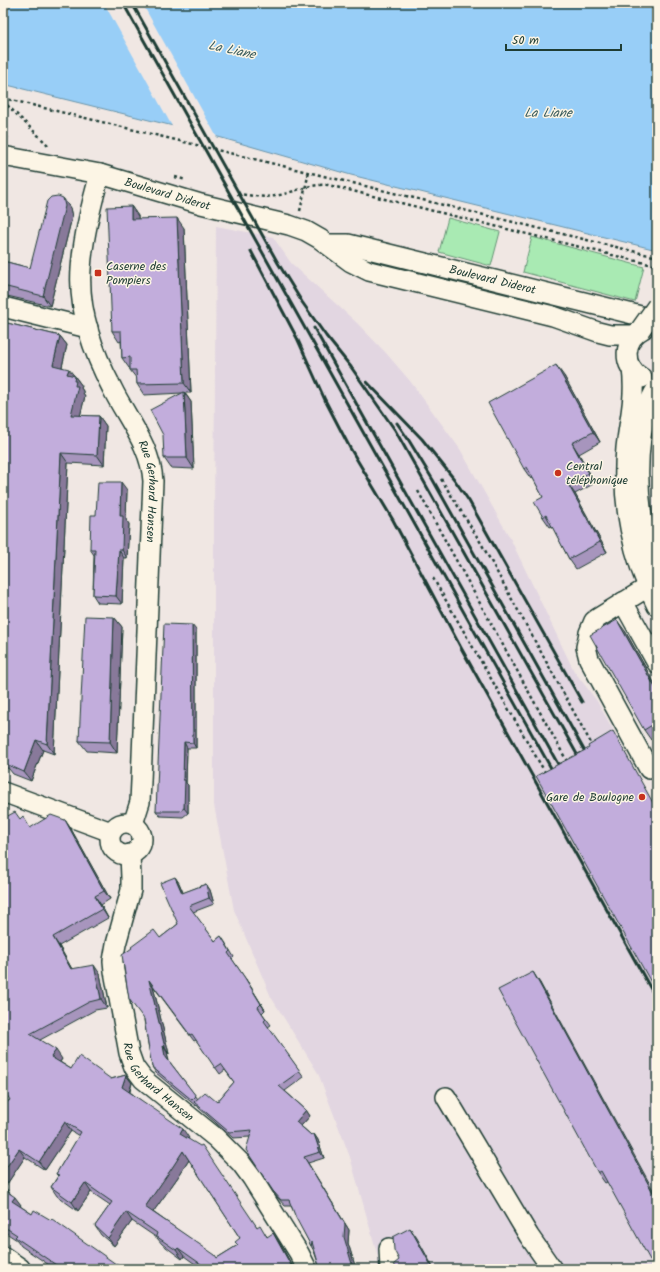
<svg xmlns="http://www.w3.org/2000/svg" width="660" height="1272" font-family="Kalam,sans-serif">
<rect width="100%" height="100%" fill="#f0e7e3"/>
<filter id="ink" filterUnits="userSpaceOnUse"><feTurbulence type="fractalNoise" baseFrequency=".025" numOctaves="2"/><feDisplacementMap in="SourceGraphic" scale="8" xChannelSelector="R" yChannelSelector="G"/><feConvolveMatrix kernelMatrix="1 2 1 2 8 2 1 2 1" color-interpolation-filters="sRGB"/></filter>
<g filter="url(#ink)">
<!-- built -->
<path fill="#e2d6e1" d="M216 226 273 237 291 263 357 323 386 353 410 381 460 449 510 538 574 671 597 701 657 809V1269H378V1257L350 1157 318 1073 271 997 234 910 214 805V521Z"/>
<!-- grass -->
<g fill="#a9eab3" stroke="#649474">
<path d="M448 218 500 232 491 266 439 252Z"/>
<path d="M532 237 644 267 635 302 523 272Z"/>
</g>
<!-- water -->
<path fill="#98cef7" stroke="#6894a9" d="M3 3H657V250L351 175 222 138 3 84Z"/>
<!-- pier -->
<path fill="#f0e7e3" d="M104 3H142L218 139 173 128Z"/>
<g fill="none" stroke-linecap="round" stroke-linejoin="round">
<defs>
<g id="minor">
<path id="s1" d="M3 156 100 174 201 204 289 225 306 231 320 239 351 262 369 271 553 316 598 332 610 335H634"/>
<path id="s2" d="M100 174C91 205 83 237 81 269 78 310 93 352 112 388 127 419 151 446 153 481L141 781 140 802 133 824"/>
<path id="s3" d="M329 244H348L657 320"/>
<path d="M3 307 88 328"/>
<path d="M632 369C636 397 629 421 626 448 621 502 632 558 657 606"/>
<path d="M642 378C621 367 623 339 643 329"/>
<path d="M657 388C647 403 644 419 641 437 635 484 641 530 657 573"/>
<path d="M648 587 598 618 594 621 589 633 586 647 589 659 649 769 657 764"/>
<path d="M623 602 657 663"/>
<path d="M3 792 111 832"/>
<circle cx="126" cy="839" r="16"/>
<path id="s4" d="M130 854 131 878V890L116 944 113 961 114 971 129 1053 134 1067 143 1079 216 1138 241 1163 252 1178 299 1253 307 1269"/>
<path d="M446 1097 529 1236 552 1269"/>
<path d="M389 1248 390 1269"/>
</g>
<path id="major" d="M3 1258 19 1269"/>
</defs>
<!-- minor casing -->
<use href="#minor" stroke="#1f3d34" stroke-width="22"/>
<!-- major casing -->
<use href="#major" stroke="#1f3d34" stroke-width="25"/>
<!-- path -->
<g stroke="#1f3d34" stroke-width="2.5" stroke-dasharray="3 3" stroke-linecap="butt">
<path d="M3 98 657 257"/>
<path d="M3 101 50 147"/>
<path d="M3 137 9 138"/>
<path d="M175 177 186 180"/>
<path d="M237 194C250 195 262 198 275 196 293 193 310 183 328 185L657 266"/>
<path d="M300 211 309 172"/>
<path d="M441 479 481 543 592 745"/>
<path d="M418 491 568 763"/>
<path d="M433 578 546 774"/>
</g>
<!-- minor -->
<use href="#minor" stroke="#fcf5e5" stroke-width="19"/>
<!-- major -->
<use href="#major" stroke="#fcf5e5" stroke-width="22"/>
<!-- rail -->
<g stroke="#1f3d34" stroke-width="3">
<path d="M123 3 556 777"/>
<path d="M132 3 278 263 302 302 326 336 351 367 395 430 583 765"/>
<path d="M251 251 297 338 325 400 350 448 393 520 460 646 657 1000"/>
<path d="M314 328 563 773"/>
<path d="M367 382 422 439 454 479 469 501 582 702"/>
<path d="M397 423 408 439 433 480 589 759"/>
</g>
<defs>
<path id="minor-bridge" d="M640 330 657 306"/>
</defs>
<!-- minor-bridge casing -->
<use href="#minor-bridge" stroke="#1f3d34" stroke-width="22" stroke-linecap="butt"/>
<!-- minor-bridge -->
<use href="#minor-bridge" stroke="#fcf5e5" stroke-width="19"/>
</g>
<!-- wall -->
<g fill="#a795bd" stroke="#1f3d34" fill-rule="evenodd">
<path d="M63 198 70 208 72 217 50 306 3 295V261L30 268Z"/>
<path d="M131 206 138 216V219L184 228 191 393H185L191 402 194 469 171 468 164 458 182 393 144 395 137 384V379L130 370V368H129L122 358 121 341 119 342 112 331Z"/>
<path d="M3 322 60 336 67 345 62 367 74 375 82 386 81 388 83 391V393L85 396 80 416H99L106 426 104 465 68 463 54 754 43 750 31 781 13 774 9 769 3 766Z"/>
<path d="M564 376 600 442 579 454 595 483 575 494 607 552 576 569 569 559 552 526 550 527 543 517V497L533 478 531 479 524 469Z"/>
<path d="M127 490 126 520 129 524 127 558H124L122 604 98 603 93 595 94 555 90 549Z"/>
<path d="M114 617 122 627 117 753 87 751 79 741Z"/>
<path d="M196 630V748H187L186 783 188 785V813L183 817 160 816 156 811Z"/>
<path d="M625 631 657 688V737L651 740 644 730Z"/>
<path d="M3 816 4 818 20 819 31 828 65 820 71 829 110 899 101 905 108 918 59 946 72 969 100 974 107 1008 95 1010 40 1040 62 1059 60 1062 71 1069 111 1079 126 1075 132 1083 130 1092 189 1138 188 1139 257 1227 268 1237 279 1242 294 1269H202L184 1256 182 1259 162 1244 157 1238 132 1221 114 1246 101 1235 95 1226 110 1205 91 1192 78 1211 57 1196 51 1187 58 1176 56 1174 79 1136 71 1131 45 1170 25 1157 5 1187 10 1193 21 1205 20 1206 32 1214 123 1269H55L21 1246 17 1240 3 1231V1105L10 1100ZM189 1160 240 1238 238 1245 217 1258 153 1212 178 1177Z"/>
<path d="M175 877 179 883 183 893 206 884 210 890 214 904 193 912 215 941 221 936 225 942 234 957 232 959 249 984 265 1010 262 1013 271 1025 268 1027 304 1077 285 1091 306 1110 310 1116 301 1126 311 1135 314 1134 318 1140 324 1158 308 1163 349 1230 348 1243 356 1269H320L314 1251 311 1246 291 1206H285L277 1197 273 1191 250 1137 233 1138 199 1108 197 1105 196 1106 156 1073 152 1067 144 1020 160 938 178 924ZM153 986 194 1041 196 1040 220 1074 225 1070 234 1082 217 1102 198 1099 169 1061 167 1052 169 1054Z"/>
<path d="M540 983 607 1182 605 1183 598 1173Z"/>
</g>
<!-- shaded-wall -->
<g fill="#88799a" stroke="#1f3d34">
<path d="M63 198 70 208 72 217 50 306 43 296Z"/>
<path d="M131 206 138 216 139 230 131 219Z"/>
<path d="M177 218 184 228 191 393 184 383Z"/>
<path d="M60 336 67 345 60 375 53 365Z"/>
<path d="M556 365 564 376 600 442 593 432Z"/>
<path d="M69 369 82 386 81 388 83 391V393L85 396 78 425 71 415 67 374Z"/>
<path d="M184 392 191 402 194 469 187 458Z"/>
<path d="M99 416 106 426 104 465 97 455Z"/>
<path d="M572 443 579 454 595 483 588 473Z"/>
<path d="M61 453 68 463 54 754 47 744Z"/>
<path d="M121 482 127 490 126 520 129 524 127 558 122 550 120 516Z"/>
<path d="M568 484 575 494 607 552 600 542Z"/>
<path d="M119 550 124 558 122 604 116 596Z"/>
<path d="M114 617 122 627 117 753 110 742Z"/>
<path d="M617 620 625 631 657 688V691Z"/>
<path d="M192 625 196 630V748L193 743Z"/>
<path d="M36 740 43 750 31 781 24 772Z"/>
<path d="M184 742 187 748 186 783 188 785V813L184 808 183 780Z"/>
<path d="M65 820 71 829 110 899 104 891Z"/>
<path d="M175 877 179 883 186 899 182 893Z"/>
<path d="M206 884 210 890 214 904 209 898Z"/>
<path d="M95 896 101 905 108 918 102 909Z"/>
<path d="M53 937 59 946 77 978 71 969Z"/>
<path d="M94 965 100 974 107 1008 101 999Z"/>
<path d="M533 972 540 983 657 1197V1200Z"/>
<path d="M245 978 249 984 265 1010 261 1004Z"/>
<path d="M149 980 153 986 169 1054 165 1048Z"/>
<path d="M163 1046 167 1052 169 1062 165 1056Z"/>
<path d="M56 1050 62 1059 57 1066 51 1057Z"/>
<path d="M126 1075 132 1083 128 1095 122 1087Z"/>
<path d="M306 1110 310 1116 300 1127 296 1122Z"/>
<path d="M65 1122 71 1131 45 1170 39 1162Z"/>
<path d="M183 1129 189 1138 186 1142 180 1134Z"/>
<path d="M314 1134 318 1140 324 1158 320 1152Z"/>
<path d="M19 1149 25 1157 5 1187 10 1194 3 1189V1172Z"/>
<path d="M183 1151 189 1160 178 1177 151 1215 145 1207Z"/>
<path d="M304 1157 349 1230 348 1243 356 1269 352 1264Z"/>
<path d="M85 1183 91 1192 78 1211 72 1202Z"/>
<path d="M15 1197 21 1205 18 1209 12 1201Z"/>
<path d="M126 1212 132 1221 114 1246 108 1238Z"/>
<path d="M410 1228 417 1238 434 1269H433Z"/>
<path d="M273 1233 279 1242 294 1269H293Z"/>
<path d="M178 1248 184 1256 182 1259 176 1250Z"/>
</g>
<!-- building -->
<g fill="#c2addc" stroke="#1f3d34" fill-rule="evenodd">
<path d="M58 196 63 198 65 206 43 296 3 286V261L30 268 47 201 51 197Z"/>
<path d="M131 206V219L177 218 184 383 137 384 136 370H130V357L122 358 121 331H112L107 207Z"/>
<path d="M3 322 60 336 53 365 69 369 67 374 75 376 74 381H76L75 386H78L71 415 99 416 97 455 61 453 47 744 36 740 24 772 6 764 7 761 3 759Z"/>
<path d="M556 365 593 432 572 443 588 473 568 484 600 542 569 559 546 515 543 517 534 502 543 497 527 467 524 469 488 403Z"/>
<path d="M184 392 187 458H164L163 435 150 410Z"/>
<path d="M98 482H121L120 516H123L122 550H119L116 596 93 595 95 549H90L91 515H96Z"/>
<path d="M85 616 114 617 110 742 79 741Z"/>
<path d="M617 620 657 691V722L644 730 590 635Z"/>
<path d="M164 624 192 625 193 743 184 742 183 780H185L184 808 180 811H156Z"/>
<path d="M613 731 657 810V993L536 776 589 748 588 746Z"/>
<path d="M15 812 20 819 23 816 30 828 51 815 65 820 104 891 95 896 102 909 53 937 71 969 94 965 101 999 89 1002 30 1034 56 1050 51 1057 71 1069 79 1056 111 1079 126 1075 122 1087 183 1129 180 1134 200 1146 202 1145 257 1227 260 1225 267 1237 273 1233 293 1269H208L178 1248 176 1250 156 1236 157 1233 126 1212 108 1238 95 1226 112 1202 85 1183 72 1202 51 1187 59 1175 56 1174 81 1132 65 1122 39 1162 19 1149 3 1172V1105L10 1100 3 1088V816L4 818ZM183 1151 240 1238 235 1242 238 1245 217 1258 215 1255 145 1207 172 1168Z"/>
<path d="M175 877 182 893 206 884 209 898 189 906 215 941 221 936 230 951 228 953 245 978 261 1004 258 1007 266 1019 264 1021 300 1071 279 1086 306 1110 296 1122 311 1135 314 1134 320 1152 304 1157 345 1224 344 1237 352 1264 348 1266 349 1269H320L312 1242 311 1246 296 1218 289 1200H281L273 1191 246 1150 252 1130 229 1132 194 1102 205 1092 217 1102 234 1082 221 1064 215 1068 192 1034 190 1035 149 980 165 1048 163 1046 165 1056 196 1096 192 1100 152 1067 144 1019 129 999 122 955 132 948 131 947 154 930 160 938 178 924 160 883Z"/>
<path d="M533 972 657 1200V1269H655L601 1171 598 1173 498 990Z"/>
<path d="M3 1189 15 1197 12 1201 32 1214 34 1210 51 1220 52 1219 123 1269H62L15 1237 17 1235 3 1226Z"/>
<path d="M410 1228 433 1269H397L394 1264 399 1260 394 1250 393 1237Z"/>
</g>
</g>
<!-- markers -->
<g fill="#c8321e" stroke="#fcf5e5" stroke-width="1.5">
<rect x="94" y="269" width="8" height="8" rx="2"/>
<circle cx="558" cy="473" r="4"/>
<circle cx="642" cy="797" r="4"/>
</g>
<g text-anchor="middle" stroke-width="3" stroke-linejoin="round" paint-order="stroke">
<!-- street labels -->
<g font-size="12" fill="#1f3d34" stroke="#fcf5e5">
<text dy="4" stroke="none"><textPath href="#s1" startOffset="169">Boulevard Diderot</textPath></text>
<text dy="4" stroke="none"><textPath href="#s3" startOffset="168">Boulevard Diderot</textPath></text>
<text dy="4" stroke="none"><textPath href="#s2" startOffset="334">Rue Gerhard Hansen</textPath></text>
<text dy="4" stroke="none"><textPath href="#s4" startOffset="244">Rue Gerhard Hansen</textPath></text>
</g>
<!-- poi labels -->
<g font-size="12" fill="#1f3d34" stroke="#fcf5e5" text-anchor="start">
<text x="106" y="270">Caserne des<tspan x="106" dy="14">Pompiers</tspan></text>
<text x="566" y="470">Central<tspan x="566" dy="14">téléphonique</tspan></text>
<text x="634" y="801" text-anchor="end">Gare de Boulogne</text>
</g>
<!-- water labels -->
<g font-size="13" font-style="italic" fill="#375a5b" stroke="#fcf5e5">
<text transform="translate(232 49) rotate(12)" y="5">La Liane</text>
<text x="548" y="117">La Liane</text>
</g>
</g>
<!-- margin -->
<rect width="660" height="1272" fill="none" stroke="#fcf5e5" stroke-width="16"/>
<rect x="8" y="8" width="644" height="1256" fill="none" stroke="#1f3d34" stroke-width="1.5" filter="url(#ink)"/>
<!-- scale -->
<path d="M506 44v6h115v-6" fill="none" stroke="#1f3d34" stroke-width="2"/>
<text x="512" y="44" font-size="12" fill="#1f3d34" stroke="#fcf5e5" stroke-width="3" paint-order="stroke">50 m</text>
</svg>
